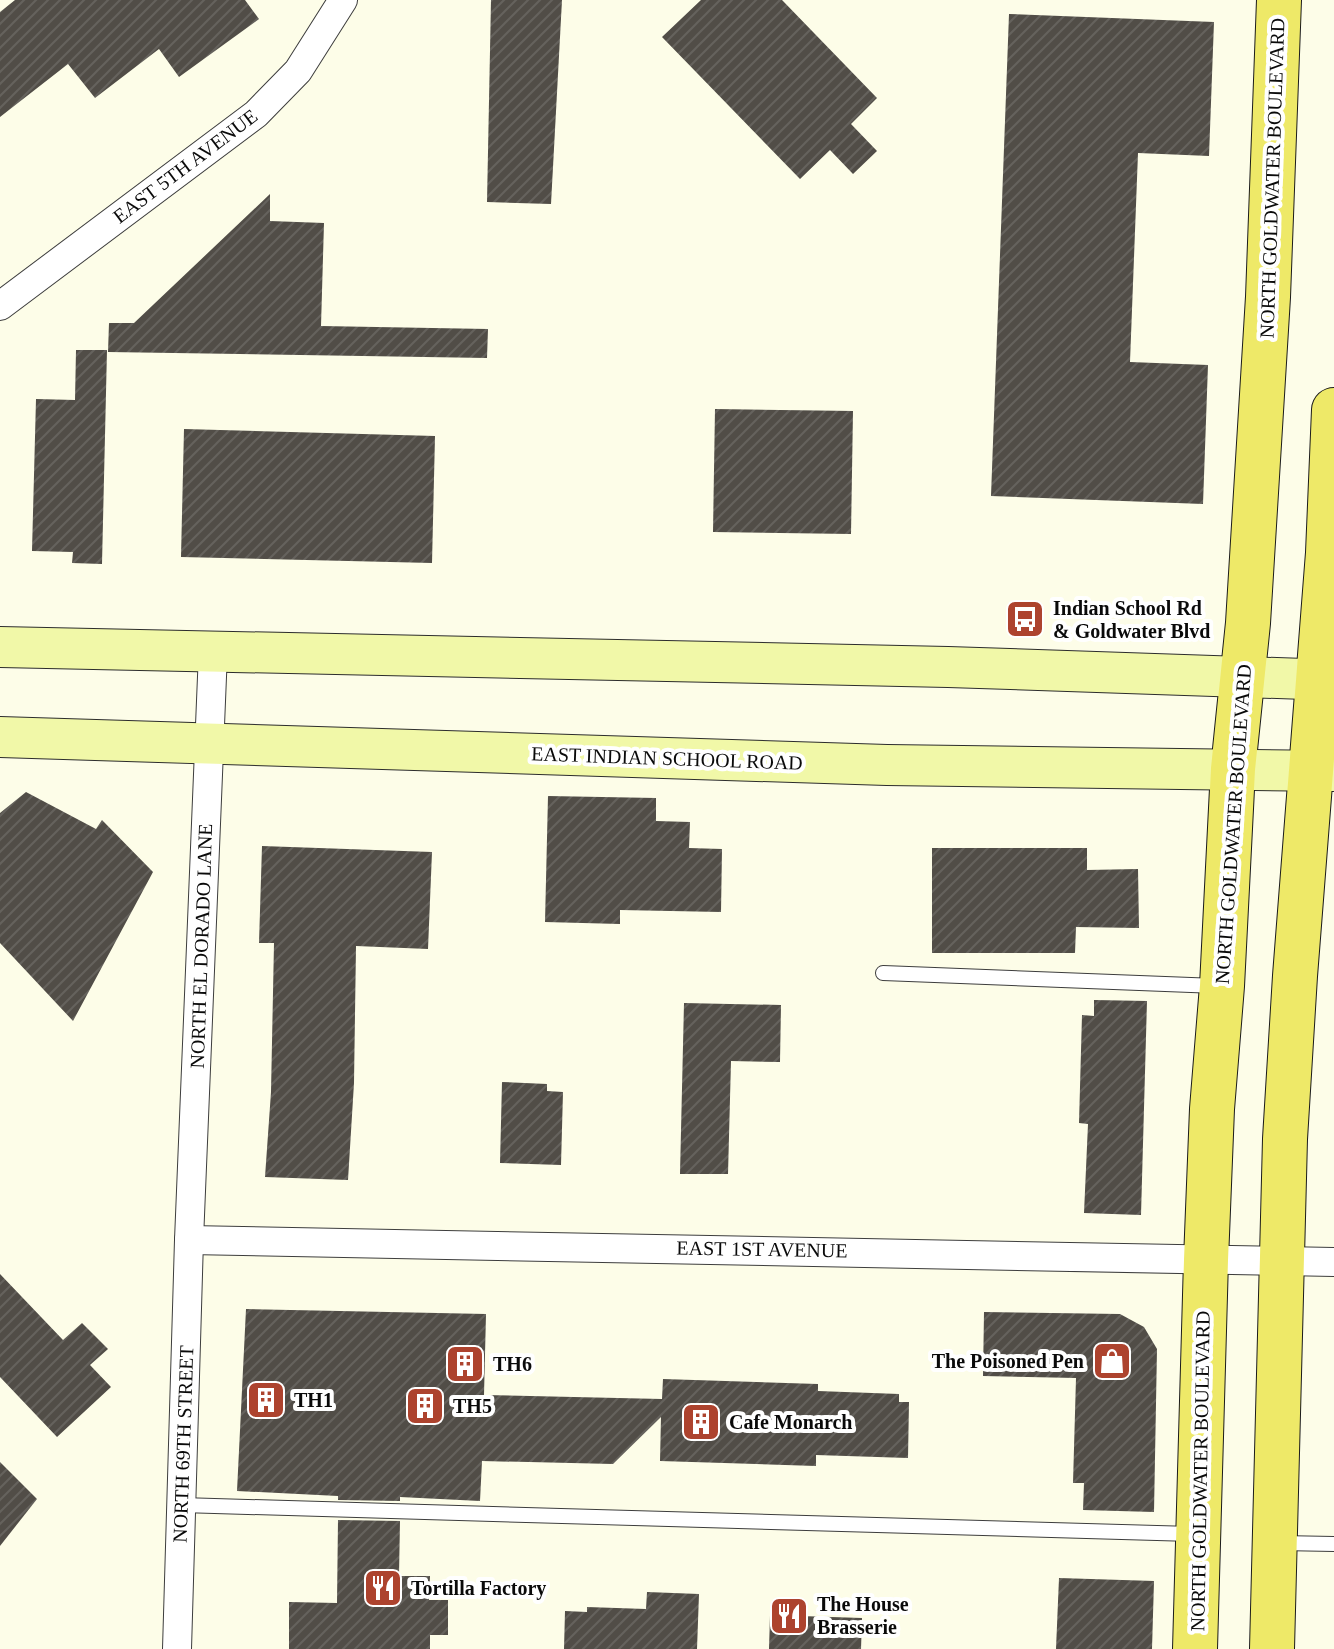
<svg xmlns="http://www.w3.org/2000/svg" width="1334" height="1649" font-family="'Times New Roman',serif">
<defs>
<pattern id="building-hatch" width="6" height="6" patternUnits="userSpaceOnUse" patternTransform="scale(2)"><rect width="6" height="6" fill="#514d47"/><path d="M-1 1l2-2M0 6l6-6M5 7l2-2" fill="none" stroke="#65625d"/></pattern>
</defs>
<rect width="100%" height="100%" fill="#fdfde8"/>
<!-- building -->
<g fill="url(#building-hatch)">
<path d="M15 0H245L259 19 179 77 159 49 95 98 68 64 0 117V12Z"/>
<path d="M491 0H562L551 204 487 202Z"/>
<path d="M701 0H782L877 98 851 124 877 151 853 174 830 150 800 179 662 37Z"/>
<path d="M1009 14 1214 22 1209 156 1138 153 1130 362 1208 365 1203 504 991 496Z"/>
<path d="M270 194V221L324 223 321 326 488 329 487 358 108 352 109 323H134Z"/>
<path d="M76 350H107L102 564 72 563 73 552 32 551 36 399 75 400Z"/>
<path d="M715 409 853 411 851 534 713 532Z"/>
<path d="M184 429 435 436 432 563 181 557Z"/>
<path d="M26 792 96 829 102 820 153 872 73 1021 0 943V813Z"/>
<path d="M548 796 656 798V821L690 822 689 848 722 849 721 912 620 910V924L545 922Z"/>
<path d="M262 846 432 852 428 949 356 946 354 1083 348 1180 265 1177 271 1092 274 943H259Z"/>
<path d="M932 848H1087V870L1138 869 1139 928 1076 927 1075 953H932Z"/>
<path d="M1094 1000 1147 1001 1141 1215 1084 1213 1088 1124 1079 1123 1082 1015 1094 1016Z"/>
<path d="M684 1003 781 1005 780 1062 731 1061 728 1174H680Z"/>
<path d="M502 1082 547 1084V1091L563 1092 561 1165 500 1163Z"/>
<path d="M0 1274 63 1340 82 1323 108 1349 90 1365 111 1387 57 1437 0 1377Z"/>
<path d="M246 1309 486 1314 484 1395 662 1399 663 1379 818 1384V1391L899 1394V1402H909L908 1458 816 1455V1466L660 1461 661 1417 613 1464 482 1461 480 1501 400 1497V1501L338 1500V1496L237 1491Z"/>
<path d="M984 1312 1120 1314 1144 1327 1157 1349 1154 1512 1083 1510 1084 1483H1073L1076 1378 983 1376Z"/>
<path d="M0 1462 37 1499 0 1546Z"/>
<path d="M338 1520 400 1521 399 1576H430L429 1600H448V1635H430V1649H289V1602L337 1603Z"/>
<path d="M1059 1578 1154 1581 1152 1649H1056Z"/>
<path d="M647 1592 699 1594 697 1649H564L565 1611 587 1612V1607L646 1609Z"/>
<path d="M770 1615 862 1618 861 1649H769Z"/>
</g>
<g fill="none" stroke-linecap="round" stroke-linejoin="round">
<defs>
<g id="service">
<path d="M883 973 1217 986"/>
<path d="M181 1505 1192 1534"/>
<path d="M1280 1543 1334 1544"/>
</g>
<g id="minor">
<path d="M0 306 256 114 298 71 343 0"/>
<path d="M189 1240 1334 1262"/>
<path d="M177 1649 189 1240 213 652"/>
</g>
<g id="secondary">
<path d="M0 647 948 667 1334 680"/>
<path d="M0 737 887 765 1334 771"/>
</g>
<g id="primary">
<path d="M1195 1649 1206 1260 1212 1109 1222 986 1233 769 1248 623 1268 297 1279 0"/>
<path d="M1272 1649 1285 1139 1295 976 1328 553 1334 410"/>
</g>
</defs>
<!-- service casing -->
<use href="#service" stroke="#3d3d3d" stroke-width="16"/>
<!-- minor casing -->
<use href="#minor" stroke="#3d3d3d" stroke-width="30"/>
<!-- secondary casing -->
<use href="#secondary" stroke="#2c2c2c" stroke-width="42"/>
<!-- primary casing -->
<use href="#primary" stroke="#1b1b1b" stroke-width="46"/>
<!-- service -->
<use href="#service" stroke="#fff" stroke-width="14"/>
<!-- minor -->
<use href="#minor" stroke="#fff" stroke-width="28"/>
<!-- secondary -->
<use href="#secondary" stroke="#f1f8a8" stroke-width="40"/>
<!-- primary -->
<use href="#primary" stroke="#eee968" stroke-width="44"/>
</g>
<!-- icons -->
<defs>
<symbol id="bus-square" viewBox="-11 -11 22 22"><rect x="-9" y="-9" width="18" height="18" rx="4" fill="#ad432e" stroke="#fff"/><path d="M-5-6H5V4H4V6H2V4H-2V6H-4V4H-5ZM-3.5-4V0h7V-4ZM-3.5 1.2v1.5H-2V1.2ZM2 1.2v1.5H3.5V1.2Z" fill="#fff"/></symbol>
<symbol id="shop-square" viewBox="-11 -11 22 22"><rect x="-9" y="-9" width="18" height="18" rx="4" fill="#ad432e" stroke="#fff"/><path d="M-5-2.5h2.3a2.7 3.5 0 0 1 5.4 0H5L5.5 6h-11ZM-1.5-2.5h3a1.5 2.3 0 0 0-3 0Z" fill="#fff"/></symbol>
<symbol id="building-square" viewBox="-11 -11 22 22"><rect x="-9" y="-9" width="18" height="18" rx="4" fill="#ad432e" stroke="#fff"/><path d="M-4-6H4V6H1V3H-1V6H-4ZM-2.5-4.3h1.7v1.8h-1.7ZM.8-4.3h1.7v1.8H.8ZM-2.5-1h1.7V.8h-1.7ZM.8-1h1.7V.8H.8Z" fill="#fff"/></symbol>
<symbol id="restaurant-square" viewBox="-11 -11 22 22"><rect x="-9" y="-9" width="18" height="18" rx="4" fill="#ad432e" stroke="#fff"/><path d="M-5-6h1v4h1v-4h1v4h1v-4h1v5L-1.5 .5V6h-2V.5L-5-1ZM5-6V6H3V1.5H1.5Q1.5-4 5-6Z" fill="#fff"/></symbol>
</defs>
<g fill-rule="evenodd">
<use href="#bus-square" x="1003" y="597" width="44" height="44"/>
<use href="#shop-square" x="1090" y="1339" width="44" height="44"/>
<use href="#building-square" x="443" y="1342" width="44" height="44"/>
<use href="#building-square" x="244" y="1378" width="44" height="44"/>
<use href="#building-square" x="403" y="1384" width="44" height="44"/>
<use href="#building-square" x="679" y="1400" width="44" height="44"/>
<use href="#restaurant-square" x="361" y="1566" width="44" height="44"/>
<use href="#restaurant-square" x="767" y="1594" width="44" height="44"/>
</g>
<g text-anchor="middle" stroke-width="8" stroke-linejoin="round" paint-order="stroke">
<!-- street labels -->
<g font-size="20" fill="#0a0a0a" stroke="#fff">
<text transform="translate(185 166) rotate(-37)" y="7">EAST 5TH AVENUE</text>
<text transform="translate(1272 178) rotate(-88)" y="7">NORTH GOLDWATER BOULEVARD</text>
<text transform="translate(667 758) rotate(2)" y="7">EAST INDIAN SCHOOL ROAD</text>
<text transform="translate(1233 824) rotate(-86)" y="7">NORTH GOLDWATER BOULEVARD</text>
<text transform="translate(201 946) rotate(-88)" y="7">NORTH EL DORADO LANE</text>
<text transform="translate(762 1249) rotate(1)" y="7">EAST 1ST AVENUE</text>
<text transform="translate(183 1444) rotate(-88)" y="7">NORTH 69TH STREET</text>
<text transform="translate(1200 1471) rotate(-89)" y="7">NORTH GOLDWATER BOULEVARD</text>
</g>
<!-- poi labels -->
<g font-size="20" font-weight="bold" fill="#0a0a0a" stroke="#fff" text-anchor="start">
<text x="1053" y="615">Indian School Rd<tspan x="1053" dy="23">&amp; Goldwater Blvd</tspan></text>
<text x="1084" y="1368" text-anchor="end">The Poisoned Pen</text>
<text x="493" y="1371">TH6</text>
<text x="294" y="1407">TH1</text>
<text x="453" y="1413">TH5</text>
<text x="729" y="1429">Cafe Monarch</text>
<text x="411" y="1595">Tortilla Factory</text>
<text x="817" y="1611">The House<tspan x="817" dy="23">Brasserie</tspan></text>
</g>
</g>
</svg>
